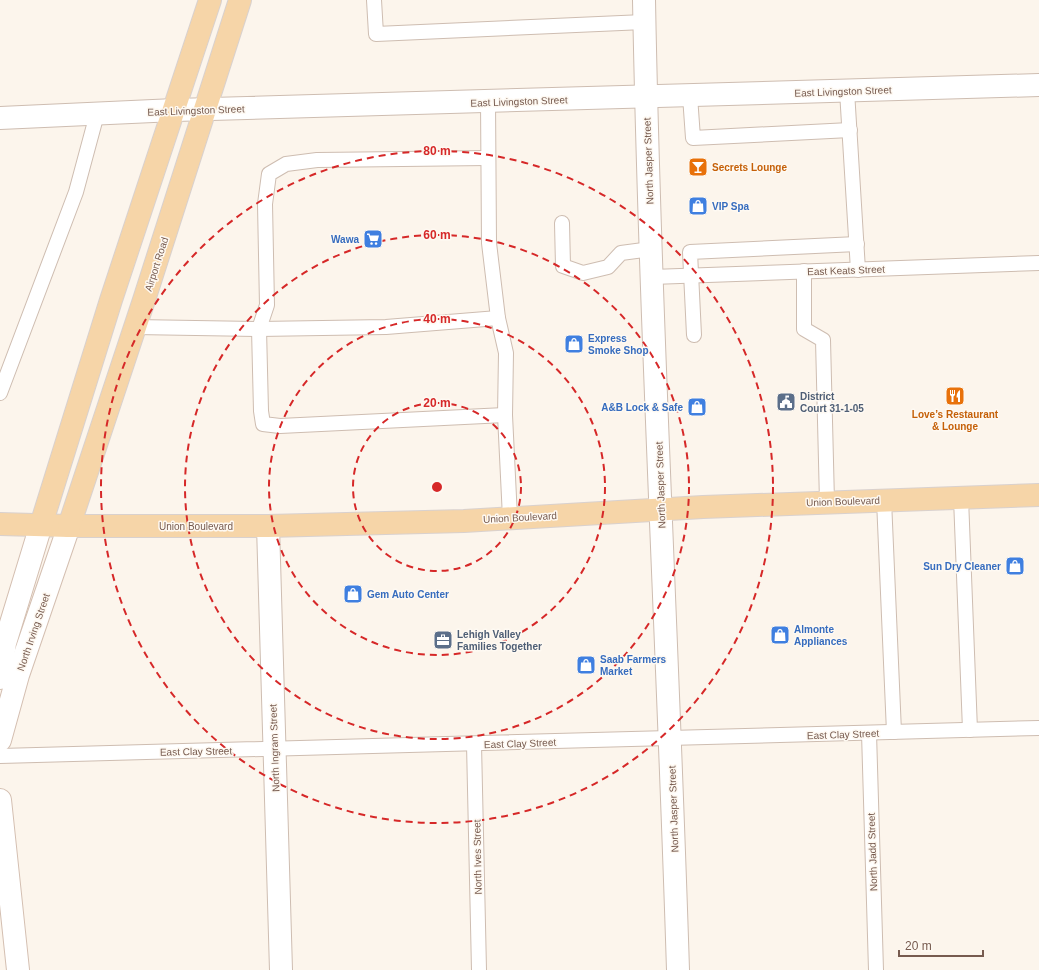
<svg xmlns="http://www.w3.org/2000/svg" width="1039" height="970" font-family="Helvetica,sans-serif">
<rect width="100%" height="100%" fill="#fcf5ec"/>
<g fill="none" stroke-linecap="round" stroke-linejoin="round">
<defs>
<g id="lane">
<path d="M374 0 376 34 644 22"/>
<path d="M847 91 858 270"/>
<path d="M690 96 693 138 850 130"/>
<path d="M488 101 489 243 498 318 506 353 505 415 510 518"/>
<path d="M488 158 317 160 286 164 269 174 265 204 267 305 259 329 261 411 263 424 280 426 505 415"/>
<path d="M562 223 563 266 583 273 608 267 621 253 651 249"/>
<path d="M804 271V329L823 340 827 502"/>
<path d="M652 277 1039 263"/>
<path d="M135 327 259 329 386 327 498 318"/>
<path d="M694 335 690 252 857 244"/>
<path d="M0 393 76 192 97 114"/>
<path d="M961 498 970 730"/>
<path d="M884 500 894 732"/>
<path d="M869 733 876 970"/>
<path d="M474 744 479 970"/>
<path d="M0 756 1039 728"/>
</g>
<g id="street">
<path d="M644 0C650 323 668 647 678 970"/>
<path d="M0 118 175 110 1039 85"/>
<path d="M268 526 281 970"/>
</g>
<g id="secondary">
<path d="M0 678 5 643 41 525"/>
<path d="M0 740 18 675 69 526"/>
<path d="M0 800 18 970"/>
</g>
<g id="primary">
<path d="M0 524 69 526H268L464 521 703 507 1039 495"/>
<path d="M41 525 111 300 210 0"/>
<path d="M69 526 144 300 240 0"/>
</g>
</defs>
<!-- lane casing -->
<use href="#lane" stroke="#cebdb1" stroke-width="16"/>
<!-- street casing -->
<use href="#street" stroke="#cebdb1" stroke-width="24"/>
<!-- secondary casing -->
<use href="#secondary" stroke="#d4bfb1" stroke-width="24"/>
<!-- primary casing -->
<use href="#primary" stroke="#d9d1ce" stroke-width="24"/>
<!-- lane -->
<use href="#lane" stroke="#fff" stroke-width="14"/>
<!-- street -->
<use href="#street" stroke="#fff" stroke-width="22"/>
<!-- secondary -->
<use href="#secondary" stroke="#fff" stroke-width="22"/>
<!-- primary -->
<use href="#primary" stroke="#f6d5a8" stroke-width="22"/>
</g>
<!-- distance rings -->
<g fill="none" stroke="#d62828" stroke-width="2" stroke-dasharray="7 5">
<circle cx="437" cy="487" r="84"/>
<circle cx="437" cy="487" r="168"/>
<circle cx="437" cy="487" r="252"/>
<circle cx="437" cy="487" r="336"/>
</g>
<!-- icons -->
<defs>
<symbol id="bar-square" viewBox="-11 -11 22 22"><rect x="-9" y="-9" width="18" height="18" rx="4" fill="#e8710a" stroke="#fef9f2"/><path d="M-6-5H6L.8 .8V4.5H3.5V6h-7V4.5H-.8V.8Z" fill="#fff"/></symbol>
<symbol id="shop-square" viewBox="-11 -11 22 22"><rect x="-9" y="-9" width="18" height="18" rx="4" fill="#3f7fe0" stroke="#fef9f2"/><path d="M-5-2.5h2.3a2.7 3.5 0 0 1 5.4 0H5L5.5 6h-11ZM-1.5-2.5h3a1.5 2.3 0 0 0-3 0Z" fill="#fff"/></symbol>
<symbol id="supermarket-square" viewBox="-11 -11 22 22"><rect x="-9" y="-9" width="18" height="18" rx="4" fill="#3f7fe0" stroke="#fef9f2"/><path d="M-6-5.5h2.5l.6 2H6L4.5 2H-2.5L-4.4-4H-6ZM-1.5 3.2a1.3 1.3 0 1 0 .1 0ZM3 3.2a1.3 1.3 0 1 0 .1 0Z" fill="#fff"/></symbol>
<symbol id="restaurant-square" viewBox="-11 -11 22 22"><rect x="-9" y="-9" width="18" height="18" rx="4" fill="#e8710a" stroke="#fef9f2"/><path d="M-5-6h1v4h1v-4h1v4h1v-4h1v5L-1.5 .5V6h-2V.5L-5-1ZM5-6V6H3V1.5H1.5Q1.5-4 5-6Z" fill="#fff"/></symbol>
<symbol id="civic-square" viewBox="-11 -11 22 22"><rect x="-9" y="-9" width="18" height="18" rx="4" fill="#5c6f8a" stroke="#fef9f2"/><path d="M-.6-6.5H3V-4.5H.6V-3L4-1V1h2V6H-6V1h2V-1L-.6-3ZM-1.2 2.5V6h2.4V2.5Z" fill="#fff"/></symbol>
<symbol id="office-square" viewBox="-11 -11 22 22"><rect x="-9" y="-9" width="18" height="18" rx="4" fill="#5c6f8a" stroke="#fef9f2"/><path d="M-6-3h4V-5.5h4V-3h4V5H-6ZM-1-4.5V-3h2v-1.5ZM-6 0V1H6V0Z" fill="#fff"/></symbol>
</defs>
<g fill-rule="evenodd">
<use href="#bar-square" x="687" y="156" width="22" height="22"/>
<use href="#shop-square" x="687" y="195" width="22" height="22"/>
<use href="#supermarket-square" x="362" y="228" width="22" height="22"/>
<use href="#shop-square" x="563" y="333" width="22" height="22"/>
<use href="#restaurant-square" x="944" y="385" width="22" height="22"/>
<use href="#civic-square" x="775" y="391" width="22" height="22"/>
<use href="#shop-square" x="686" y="396" width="22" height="22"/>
<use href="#shop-square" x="1004" y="555" width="22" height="22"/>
<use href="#shop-square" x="342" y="583" width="22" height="22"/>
<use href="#shop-square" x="769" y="624" width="22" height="22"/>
<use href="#office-square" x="432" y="629" width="22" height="22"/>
<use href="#shop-square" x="575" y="654" width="22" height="22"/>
</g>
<g text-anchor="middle" stroke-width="3" stroke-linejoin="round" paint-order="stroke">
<!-- street labels -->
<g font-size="10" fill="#775b4f" stroke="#fef9f2">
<text transform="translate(843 91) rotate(-2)" y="4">East Livingston Street</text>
<text transform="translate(519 101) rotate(-2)" y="4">East Livingston Street</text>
<text transform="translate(196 110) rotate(-2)" y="4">East Livingston Street</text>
<text transform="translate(648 161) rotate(-92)" y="4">North Jasper Street</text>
<text transform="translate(156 264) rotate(-72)" y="4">Airport Road</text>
<text transform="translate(846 270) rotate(-2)" y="4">East Keats Street</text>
<text transform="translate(660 485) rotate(-92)" y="4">North Jasper Street</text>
<text transform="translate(843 501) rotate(-2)" y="4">Union Boulevard</text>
<text transform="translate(520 517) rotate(-3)" y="4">Union Boulevard</text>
<text x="196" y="530">Union Boulevard</text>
<text transform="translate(33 632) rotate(-71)" y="4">North Irving Street</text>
<text transform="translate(843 734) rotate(-2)" y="4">East Clay Street</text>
<text transform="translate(520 743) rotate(-2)" y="4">East Clay Street</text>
<text transform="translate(274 748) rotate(-92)" y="4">North Ingram Street</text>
<text transform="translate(196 751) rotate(-1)" y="4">East Clay Street</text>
<text transform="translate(673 809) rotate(-92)" y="4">North Jasper Street</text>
<text transform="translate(872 852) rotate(-92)" y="4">North Jadd Street</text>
<text transform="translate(477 857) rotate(-91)" y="4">North Ives Street</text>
</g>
<!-- food labels -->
<g font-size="10" font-weight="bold" fill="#c56008" stroke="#fef9f2" text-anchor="start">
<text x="712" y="171">Secrets Lounge</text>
<text x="955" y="418" text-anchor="middle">Love’s Restaurant<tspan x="955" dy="12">&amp; Lounge</tspan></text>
</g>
<!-- shop labels -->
<g font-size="10" font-weight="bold" fill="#366cbe" stroke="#fef9f2" text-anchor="start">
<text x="712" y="210">VIP Spa</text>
<text x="359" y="243" text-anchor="end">Wawa</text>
<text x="588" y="342">Express<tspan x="588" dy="12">Smoke Shop</tspan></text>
<text x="683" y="411" text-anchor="end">A&amp;B Lock &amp; Safe</text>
<text x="1001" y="570" text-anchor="end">Sun Dry Cleaner</text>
<text x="367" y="598">Gem Auto Center</text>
<text x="794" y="633">Almonte<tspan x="794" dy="12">Appliances</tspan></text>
<text x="600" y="663">Saab Farmers<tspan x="600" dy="12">Market</tspan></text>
</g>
<!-- service labels -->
<g font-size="10" font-weight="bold" fill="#4e5e75" stroke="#fef9f2" text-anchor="start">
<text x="800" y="400">District<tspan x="800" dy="12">Court 31-1-05</tspan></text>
<text x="457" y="638">Lehigh Valley<tspan x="457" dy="12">Families Together</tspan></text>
</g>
</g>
<circle cx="437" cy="487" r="6" fill="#d62828" stroke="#fef9f2" stroke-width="2"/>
<g font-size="12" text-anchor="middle" font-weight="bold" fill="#d62828" stroke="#fef9f2" stroke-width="3" stroke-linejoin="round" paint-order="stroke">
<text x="437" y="155">80 m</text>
<text x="437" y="239">60 m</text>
<text x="437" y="323">40 m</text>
<text x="437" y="407">20 m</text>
</g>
<!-- scale -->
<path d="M899 950v6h84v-6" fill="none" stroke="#775b4f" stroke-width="2"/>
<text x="905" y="950" font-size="12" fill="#775b4f" stroke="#fef9f2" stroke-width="3" paint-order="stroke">20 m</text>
</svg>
